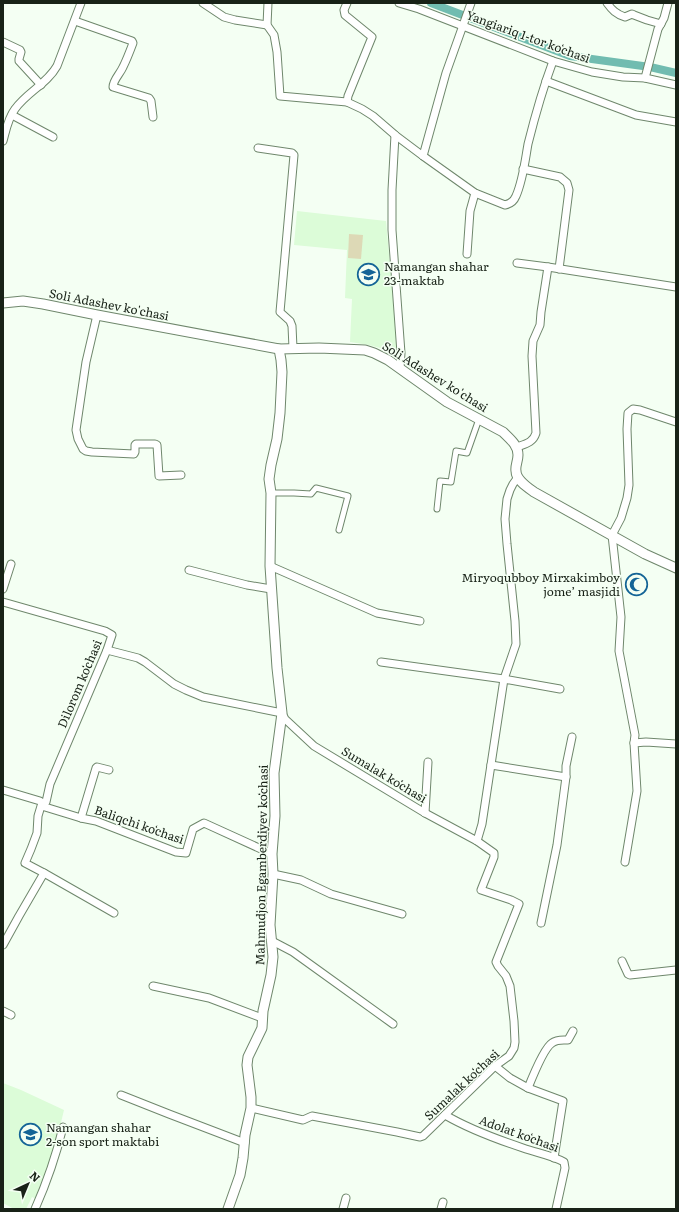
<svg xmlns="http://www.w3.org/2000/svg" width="679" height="1212" font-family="Literata,serif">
<rect width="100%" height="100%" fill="#f4fff3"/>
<!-- built -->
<g fill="#dcfcd8">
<path d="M297 211 386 221 398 353 369 345 350 342 352 299 345 298 347 250 294 245Z"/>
<path d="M3 1083 21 1090 64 1110 52 1160 36 1199 32 1197 26 1209H14L3 1203Z"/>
</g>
<!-- green -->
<path fill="#ddd9b6" d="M349 234 363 235 361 259 348 258Z"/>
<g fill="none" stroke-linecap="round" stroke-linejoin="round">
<!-- canal -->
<path stroke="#71bcb0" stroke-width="8" d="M431 3 570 56 650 67 676 73"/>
<defs>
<g id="pedestrian">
<path d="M271 493H294L311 494 316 488 348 496 339 530"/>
<path d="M437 509 440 481 451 482 456 451 467 453 479 419"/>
</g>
<g id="minor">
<path d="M203 3 224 17 235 20 267 25"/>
<path d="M268 3 267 25 274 35 277 52 280 96 347 102 362 109 373 116 395 135 423 156 475 193 505 205C510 204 514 201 516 196 523 180 525 161 528 144 535 116 543 88 553 61"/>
<path d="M399 3 419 9 553 61 592 72 623 77 645 78 676 85"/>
<path d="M607 3C612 10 616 14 625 17L632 14 634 15 647 20 661 24"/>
<path d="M75 21 132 41 133 43C130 51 127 59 123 67 120 74 113 80 113 87L149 98 151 101 153 117"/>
<path d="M3 42 20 50 21 52 19 59V61L41 85"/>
<path d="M645 78 658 29 664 18 668 3"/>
<path d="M546 81 636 115 676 122"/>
<path d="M347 102 348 96 372 37 345 15 344 10 347 3"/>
<path d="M12 115 53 137"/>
<path d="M395 135 392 190V230L401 353 400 368"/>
<path d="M3 141C6 130 8 118 15 109 27 92 47 84 57 66L81 3"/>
<path d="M258 148 292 153 294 155 280 312 290 321 292 326 293 348"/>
<path d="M423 156 446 73 471 3"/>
<path d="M523 169 560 177 567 183 569 190 559 269"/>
<path d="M467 254 470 211 475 193"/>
<path d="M517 263 548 267 676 287"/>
<path d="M97 315 86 362 76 430 78 439 83 449 86 451 92 452 134 454 135 452V445L136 444H155L157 445 159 476 181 475"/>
<path d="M676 422 640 410 633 409 628 413 627 429 629 485 627 498 621 518 612 535 621 617 619 651 635 735 634 743 646 742 676 744"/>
<path d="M517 447C525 444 533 443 536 433L532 356 533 341 540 325 541 312 548 267"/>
<path d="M270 566 377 613 420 621"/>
<path d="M189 570 247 585 271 589"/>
<path d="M3 589 11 564"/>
<path d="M3 602 105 631 112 635 107 650 50 784 46 802 41 806 38 816 37 833 31 849 25 863 44 873 19 916 3 945"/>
<path d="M107 650 138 658 145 662 174 684 186 690 203 697 282 713 285 719 314 746 425 813 477 841 494 853V857L481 890 511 900 519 904 496 962 498 966 506 976 510 986 514 1021 515 1042 514 1048 509 1056 495 1066 423 1136 420 1137 397 1132 312 1116 303 1120 251 1108"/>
<path d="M381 662 504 679 560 689"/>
<path d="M491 765 566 777"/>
<path d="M3 790 40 801 45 807 81 818 96 821 176 852 186 853 193 829 204 823 272 854"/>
<path d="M425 813 428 762"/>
<path d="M81 818 96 768 97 767 109 770"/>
<path d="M477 841 482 824 504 679 516 644 515 621 507 544 505 519 507 499 510 490 513 484 518 477"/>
<path d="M625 862 637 791 634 743"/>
<path d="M44 873 114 913"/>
<path d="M273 874 301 880 331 894 402 914"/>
<path d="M541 923 557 845 566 777V766L572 737"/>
<path d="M272 941 293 952 393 1024"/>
<path d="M622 961 628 974 630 975 676 970"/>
<path d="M153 986 209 998 262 1018"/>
<path d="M3 1011 11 1015"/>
<path d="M495 1066 510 1078 528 1088 563 1101 554 1158"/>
<path d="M528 1088C532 1078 544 1048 552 1043 557 1039 563 1040 568 1040L573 1031"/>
<path d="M121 1095 169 1114 245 1143"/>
<path d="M445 1115C469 1129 496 1139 523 1148 537 1153 551 1155 564 1162L565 1168 556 1209"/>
<path d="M35 1209C47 1182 56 1156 63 1127"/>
<path d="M343 1209 346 1198"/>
<path d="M441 1209 443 1202"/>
</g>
<g id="tertiary">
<path d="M3 303 23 301 43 304 97 315 279 349 319 348 365 350 374 353 388 360 447 402 503 432C510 439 518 445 518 455 518 461 515 466 516 471 516 480 527 487 534 492L645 554 676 568"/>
<path d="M228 1209 240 1175 243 1158 245 1135 251 1108V1097L247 1065 248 1057 262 1028 263 1011 271 975 273 957 270 925 273 874 272 854 275 816 274 773 282 713 277 668 270 566 271 493 269 479 271 465 277 439 280 413 282 372 281 360 279 349"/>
</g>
</defs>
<!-- pedestrian casing -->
<use href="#pedestrian" stroke="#6f876c" stroke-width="7"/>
<!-- minor casing -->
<use href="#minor" stroke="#6f876c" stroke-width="9"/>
<!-- tertiary casing -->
<use href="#tertiary" stroke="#6f876c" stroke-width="11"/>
<!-- pedestrian -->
<use href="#pedestrian" stroke="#fff" stroke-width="5"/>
<!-- minor -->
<use href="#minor" stroke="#fff" stroke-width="7"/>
<!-- tertiary -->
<use href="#tertiary" stroke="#fff" stroke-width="9"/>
</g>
<!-- icons -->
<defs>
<symbol id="school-ring" viewBox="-11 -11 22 22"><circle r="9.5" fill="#f4fff3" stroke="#146496" stroke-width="1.5"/><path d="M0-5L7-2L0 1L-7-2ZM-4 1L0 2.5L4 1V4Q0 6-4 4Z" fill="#146496"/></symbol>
<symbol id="mosque-ring" viewBox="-11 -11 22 22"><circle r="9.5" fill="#f4fff3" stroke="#146496" stroke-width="1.5"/><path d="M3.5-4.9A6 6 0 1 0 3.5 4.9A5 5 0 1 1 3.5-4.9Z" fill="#146496"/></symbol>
</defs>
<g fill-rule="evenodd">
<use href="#school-ring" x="356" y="262" width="25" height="25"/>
<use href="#mosque-ring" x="624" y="572" width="25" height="25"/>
<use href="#school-ring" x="18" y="1122" width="25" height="25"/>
</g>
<g text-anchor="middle" stroke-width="3" stroke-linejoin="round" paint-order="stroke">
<!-- street labels -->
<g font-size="12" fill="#182217" stroke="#f4fff3">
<text transform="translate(528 37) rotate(20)" y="4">Yangiariq 1-tor koʻchasi</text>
<text transform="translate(109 305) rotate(11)" y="4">Soli Adashev ko'chasi</text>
<text transform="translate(435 377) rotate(32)" y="4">Soli Adashev ko'chasi</text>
<text transform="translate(80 684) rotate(-67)" y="4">Dilorom koʻchasi</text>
<text transform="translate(384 775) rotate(31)" y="4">Sumalak koʻchasi</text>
<text transform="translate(139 825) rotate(19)" y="4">Baliqchi koʻchasi</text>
<text transform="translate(262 865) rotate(-89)" y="4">Mahmudjon Egamberdiyev koʻchasi</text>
<text transform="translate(462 1085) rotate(-43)" y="4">Sumalak koʻchasi</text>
<text transform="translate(519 1134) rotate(20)" y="4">Adolat koʻchasi</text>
</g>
<!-- poi labels -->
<g font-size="12" fill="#182217" stroke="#f4fff3" text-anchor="start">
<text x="384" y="271">Namangan shahar<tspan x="384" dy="14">23-maktab</tspan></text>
<text x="620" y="582" text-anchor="end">Miryoqubboy Mirxakimboy<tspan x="620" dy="14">jome’ masjidi</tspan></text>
<text x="46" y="1132">Namangan shahar<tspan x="46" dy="14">2-son sport maktabi</tspan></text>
</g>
</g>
<!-- border -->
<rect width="679" height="1212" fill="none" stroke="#182217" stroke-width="8"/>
<!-- north arrow -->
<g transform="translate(28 1184) rotate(44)" stroke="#f4fff3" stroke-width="3" paint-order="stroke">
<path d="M0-3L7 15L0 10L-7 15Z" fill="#182217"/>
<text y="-6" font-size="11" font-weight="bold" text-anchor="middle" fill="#182217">N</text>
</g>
</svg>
